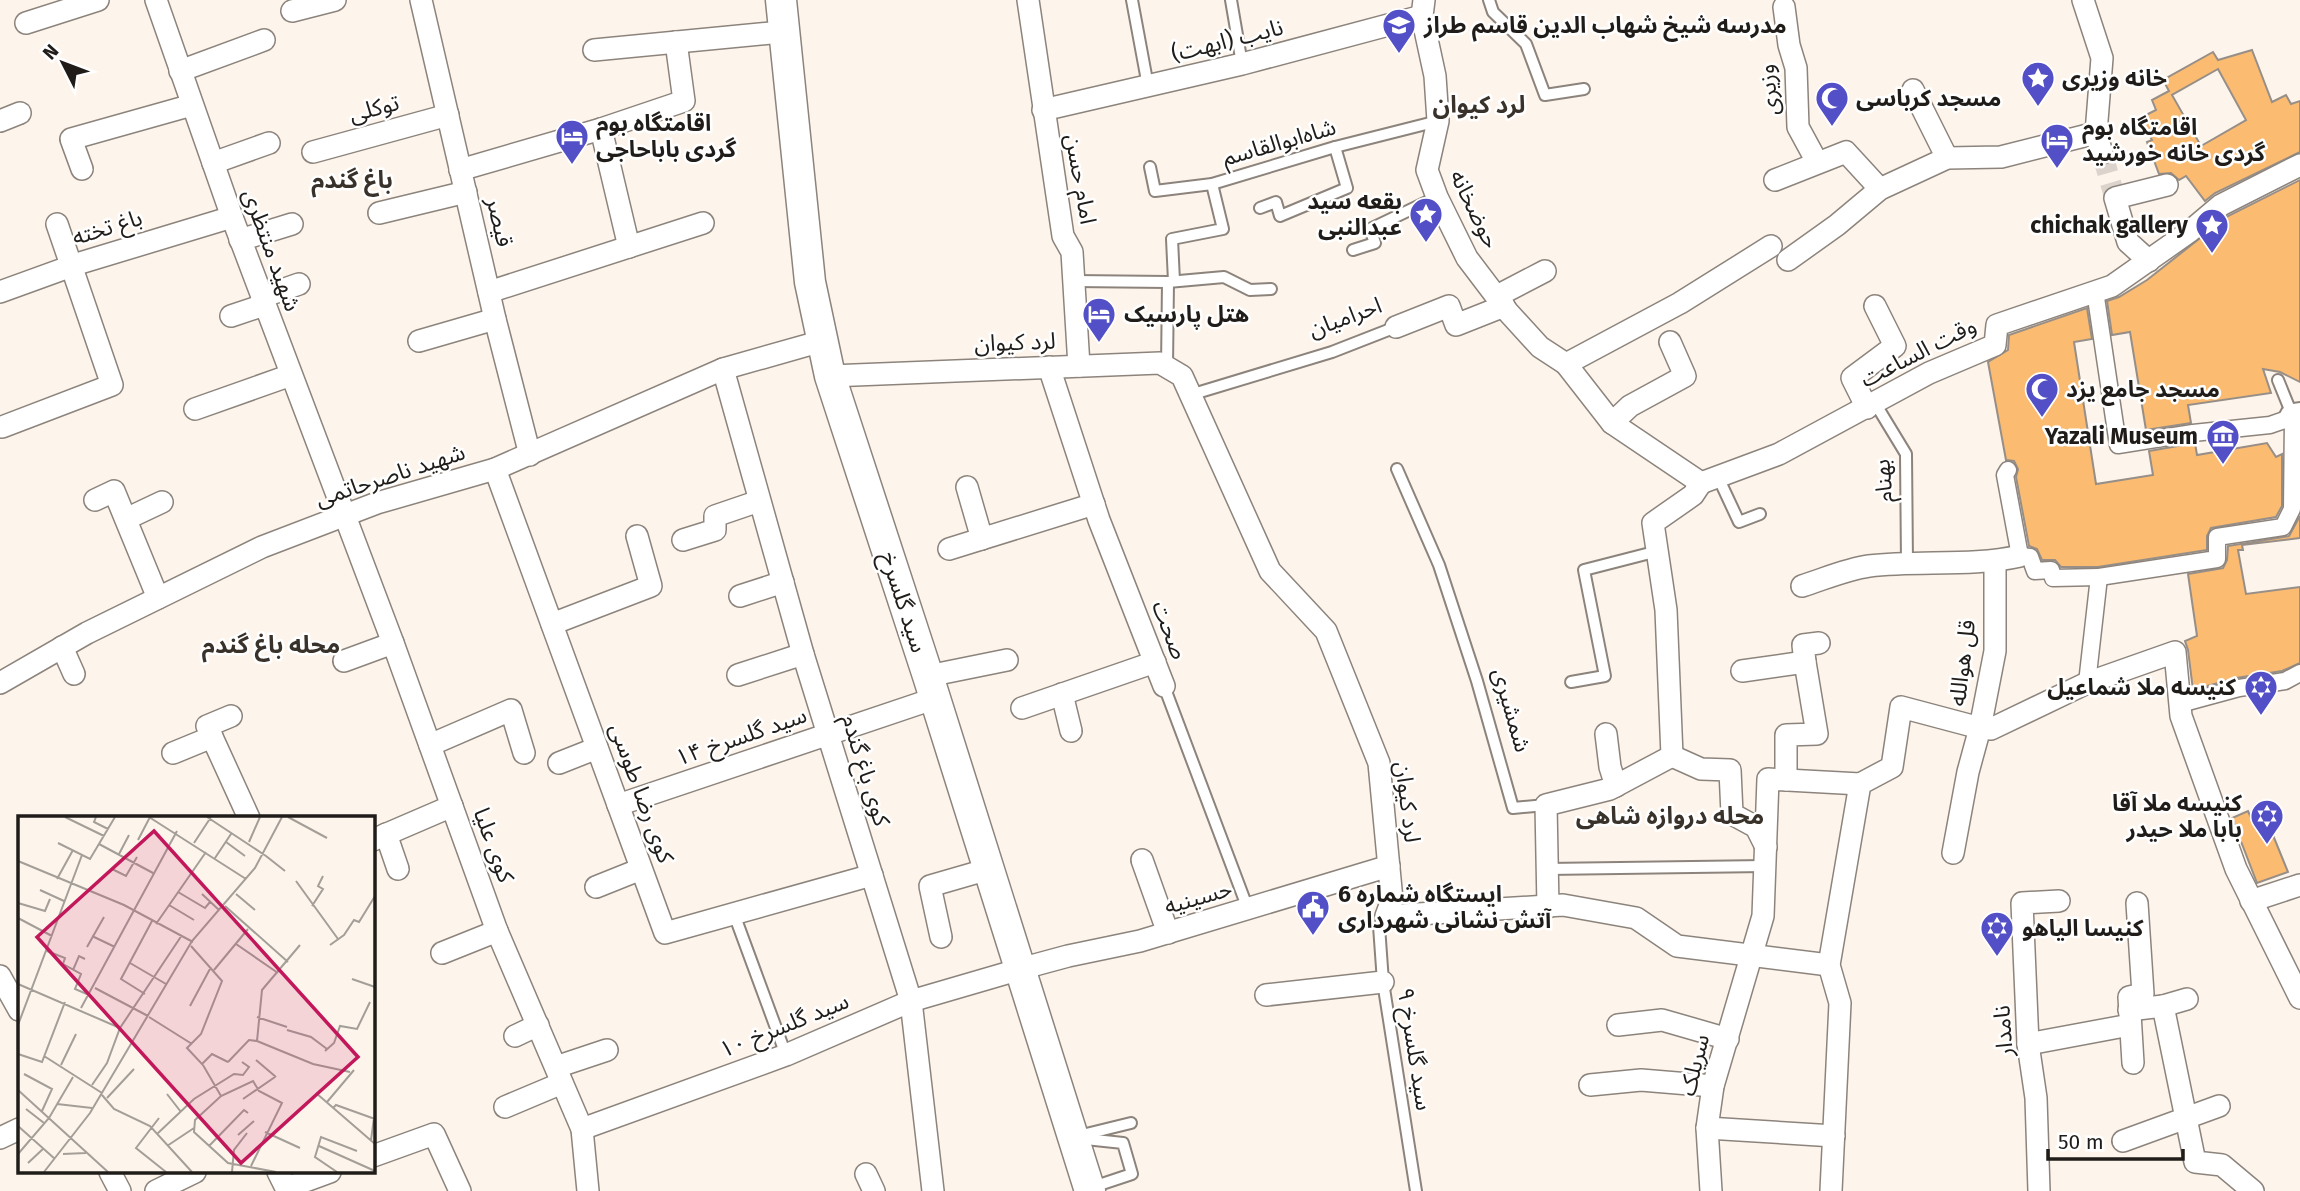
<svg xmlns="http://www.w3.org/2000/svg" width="2300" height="1191" font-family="'Fira Sans','Noto Sans Arabic',sans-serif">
<rect width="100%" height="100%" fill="#fdf5ec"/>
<!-- building -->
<g fill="#fbbb71" stroke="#978f87" stroke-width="2" fill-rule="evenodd">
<path d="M2252 50 2272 102 2286 95 2291 104 2300 101V152L2215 193 2205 201 2186 176 2179 180 2171 173 2159 174 2147 142 2152 140 2140 118 2156 110 2152 100 2169 91 2163 80 2213 52 2218 60ZM2218 69 2246 120 2201 146 2172 95Z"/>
<path d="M2300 180V382L2280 372 2263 369 2271 393 2188 405 2191 423 2146 430 2130 332 2112 335 2107 301 2119 297 2147 280 2228 216Z"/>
<path d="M2087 308 2092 339 2074 342 2096 484 2153 475 2149 451 2195 443 2197 455 2267 443 2276 457 2282 454V506L2276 517 2211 528 2207 536V550L2098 567H2061L2055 560H2042L2037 549 2029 546 2016 477 2018 469 2014 461 2006 460 1988 362 2008 350 2009 335Z"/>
<path d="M2300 516V538L2242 545 2243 550H2238L2246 594 2300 587V663L2282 671 2236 678 2193 690 2188 650 2185 641 2197 636 2188 574 2223 568 2227 560 2228 546 2289 536Z"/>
<path d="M2248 811 2251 818 2264 813 2288 872 2257 883 2232 818Z"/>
</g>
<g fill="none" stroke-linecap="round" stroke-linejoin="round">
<!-- minor-tunnel -->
<path stroke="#dcd4cc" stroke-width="21" stroke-dasharray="21 10" stroke-linecap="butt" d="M2102 153 2115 198"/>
<defs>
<g id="service">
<path d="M1132 0 1148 86"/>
<path d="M1231 0 1242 64"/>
<path d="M1489 0 1493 12 1526 44 1545 95 1584 89"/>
<path d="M1150 167 1155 191 1212 184 1335 147 1438 121"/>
<path d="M1260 208 1276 202 1280 216 1347 188 1335 147"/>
<path d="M1353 250 1375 243 1370 229 1437 197"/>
<path d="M1074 281 1168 282 1224 277 1250 290 1271 289"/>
<path d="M1174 281 1172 239 1223 229 1212 184"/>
<path d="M1167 367 1168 282"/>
<path d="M2278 380 2293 417"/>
<path d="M1190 395 1332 352 1396 327"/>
<path d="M1875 403 1906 454 1907 563"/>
<path d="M1397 469 1439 565 1477 681 1513 808 1546 805"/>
<path d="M1718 477 1739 522 1760 514"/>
<path d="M1571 682 1605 676 1584 570 1658 551"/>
<path d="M1164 686 1248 909"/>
<path d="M1547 869 1765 866"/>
<path d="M734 914 786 1055"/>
<path d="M1386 916 1379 926 1383 982 1416 1191"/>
<path d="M1082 1135 1131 1123"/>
<path d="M1076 1138 1123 1143 1132 1174 1090 1188"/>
</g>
<g id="pedestrian">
<path d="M2095 291 2118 445 2193 433 2270 425 2293 417 2292 509 2283 527 2217 537V559L2099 577"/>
<path d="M2008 470 2005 475 2020 556 2030 557 2035 571 2051 570 2053 578 2099 577 2087 683"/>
<path d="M2180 704 2239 688 2285 681 2300 673"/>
</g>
<g id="minor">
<path d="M156 0 232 217 393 643 497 931 582 1129 588 1191"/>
<path d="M421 0 495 319 530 455"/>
<path d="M1028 0 1063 236 1072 252 1079 366"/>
<path d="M1424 0 1422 16 1435 76 1438 121 1427 170 1437 197 1467 258 1508 312 1540 347 1566 364 1612 423 1701 483 1779 454 1929 373 1995 345 1997 325 2112 286 2189 232 2221 205 2300 165"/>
<path d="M2083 0 2102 58 2096 133 2102 153"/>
<path d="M1784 7 1789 45 1796 68 1798 127 1817 162"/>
<path d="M292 11 335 0"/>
<path d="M26 23 98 0"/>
<path d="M594 50 771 33"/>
<path d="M180 71 264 40"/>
<path d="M1913 90 1947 158"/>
<path d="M1043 110 1242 64 1422 16"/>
<path d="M0 121 20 113"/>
<path d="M601 129 629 247"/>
<path d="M313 152 448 115"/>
<path d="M213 163 269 143"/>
<path d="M82 169 71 139 192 105"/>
<path d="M460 170 601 129 684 101 676 42"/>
<path d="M1775 180 1846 152 1880 189"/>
<path d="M379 213 466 192"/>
<path d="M240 240 292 224"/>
<path d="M1788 260 1837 225 1880 189 1947 158 2001 157 2096 133"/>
<path d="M2149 261 2128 242 2115 198 2167 185"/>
<path d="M0 292 80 263 232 217"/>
<path d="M489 292 703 223"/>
<path d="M1497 296 1545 271"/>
<path d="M262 297 299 284"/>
<path d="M231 316 264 305"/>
<path d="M1396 327 1449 306 1456 325 1504 306"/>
<path d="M419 341 495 319"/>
<path d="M1566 364 1680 303 1771 246"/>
<path d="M1049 367 1099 520 1164 686"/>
<path d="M723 369 803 654 911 1001 933 1191"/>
<path d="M830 376 1160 363 1182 376 1270 571 1326 631 1379 763 1392 900 1386 916 1563 905 1636 918 1677 946 1829 965"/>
<path d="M1867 408 1852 378 1895 346 1875 306"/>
<path d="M195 409 291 375"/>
<path d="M1612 423 1630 406 1685 376 1670 342"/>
<path d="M2 427 112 385 57 224"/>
<path d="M495 469 665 933 872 875"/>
<path d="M967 487 982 539"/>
<path d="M95 500 114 491 158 598"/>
<path d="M126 519 162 502"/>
<path d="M683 540 715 530V516L759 501"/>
<path d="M949 549 1094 504"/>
<path d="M1802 586C1824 579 1847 569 1869 566 1920 560 1971 567 2020 556"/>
<path d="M740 596 783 582"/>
<path d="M552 624 651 586 637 536"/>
<path d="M62 647 74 674"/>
<path d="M344 661 393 643"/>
<path d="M1805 662 1803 645 1819 643"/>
<path d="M1742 671 1805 662 1817 734 1786 735V780"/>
<path d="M738 675 803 654"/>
<path d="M928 676 1007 660"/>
<path d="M0 683 87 633 262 547 377 503 495 469 723 369 822 341"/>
<path d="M1062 694 1071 731"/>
<path d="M1022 708 1155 662"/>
<path d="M231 716 207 726 249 818"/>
<path d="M1606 734 1610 767 1616 786"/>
<path d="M430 745 511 710 524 753"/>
<path d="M173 753 212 737"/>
<path d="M1672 756 1666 610 1653 523 1693 495 1701 483"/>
<path d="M1672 756 1701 769 1730 770 1732 814 1756 827 1766 847"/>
<path d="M559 763 597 748"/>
<path d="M618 805 921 703"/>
<path d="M386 834 398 869"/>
<path d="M373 840 452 806"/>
<path d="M1953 853 1968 772 1980 728 1995 651V561"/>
<path d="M1142 860 1168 933"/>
<path d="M596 887 641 869"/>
<path d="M2251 901 2300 885"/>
<path d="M1548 907 1546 805 1610 789 1672 756"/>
<path d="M941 937 930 886 975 873"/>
<path d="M442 953 497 931"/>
<path d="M1020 969 1068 956 1140 941 1389 866"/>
<path d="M0 976 19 1010"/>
<path d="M1266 995 1383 982"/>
<path d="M2163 1006 2195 1162 2222 1165 2253 1191"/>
<path d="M2129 1010 2163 1006 2187 999"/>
<path d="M1618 1025 1662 1020 1728 1039"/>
<path d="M515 1036 538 1025"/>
<path d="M2028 1044 2130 1025"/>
<path d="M2133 1063 2129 997 2143 994 2137 903"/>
<path d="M556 1067 607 1050"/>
<path d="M1590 1085 1641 1080 1713 1086"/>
<path d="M505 1107 562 1083"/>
<path d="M1707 1128 1834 1136"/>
<path d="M582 1129 786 1055 911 1001 1007 973"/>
<path d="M0 1138 19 1129"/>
<path d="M2123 1141 2219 1106"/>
<path d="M373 1156 434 1134 460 1191"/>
<path d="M110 1172 120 1191"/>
<path d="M278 1172 286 1188 330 1172"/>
<path d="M866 1174 874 1191"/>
<path d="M156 1191 195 1172"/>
<path d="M1711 1191 1707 1128 1713 1086 1763 916 1768 779 1860 784"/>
<path d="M1831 1191 1840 1003 1829 965 1860 784 1892 767 1901 707 1980 728 1991 729 2087 683 2175 652 2181 716 2236 869 2300 998"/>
<path d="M2039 1191 2036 1098 2028 1044 2022 903 2059 901"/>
</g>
<path id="tertiary" d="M2293 417 2300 416"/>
<path id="secondary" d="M781 0 810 282 830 376 928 676 1090 1191"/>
</defs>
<!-- service casing -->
<use href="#service" stroke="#8c847c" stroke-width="14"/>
<!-- pedestrian casing -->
<use href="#pedestrian" stroke="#8c847c" stroke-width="19"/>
<!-- minor casing -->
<use href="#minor" stroke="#8c847c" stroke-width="24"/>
<!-- tertiary casing -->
<use href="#tertiary" stroke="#8c847c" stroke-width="30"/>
<!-- secondary casing -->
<use href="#secondary" stroke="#8c847c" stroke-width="33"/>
<!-- service -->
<use href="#service" stroke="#fff" stroke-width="10"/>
<!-- pedestrian -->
<use href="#pedestrian" stroke="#fff" stroke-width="16"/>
<!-- minor -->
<use href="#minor" stroke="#fff" stroke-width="21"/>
<!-- tertiary -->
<use href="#tertiary" stroke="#fff" stroke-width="26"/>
<!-- secondary -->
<use href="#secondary" stroke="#fff" stroke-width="30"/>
</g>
<!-- icons -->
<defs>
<symbol id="school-pin" viewBox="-11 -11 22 30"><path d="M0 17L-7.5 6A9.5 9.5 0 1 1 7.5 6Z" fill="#534fc6" stroke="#fff"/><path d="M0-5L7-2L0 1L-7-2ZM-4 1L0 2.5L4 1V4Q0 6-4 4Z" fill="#fff"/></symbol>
<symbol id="sight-pin" viewBox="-11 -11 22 30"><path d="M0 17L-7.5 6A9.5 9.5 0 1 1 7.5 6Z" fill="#534fc6" stroke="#fff"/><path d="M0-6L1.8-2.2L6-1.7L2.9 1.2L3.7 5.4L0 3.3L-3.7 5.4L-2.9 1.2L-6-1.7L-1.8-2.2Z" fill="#fff"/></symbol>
<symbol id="mosque-pin" viewBox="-11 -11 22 30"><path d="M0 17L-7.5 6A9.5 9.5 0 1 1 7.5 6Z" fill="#534fc6" stroke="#fff"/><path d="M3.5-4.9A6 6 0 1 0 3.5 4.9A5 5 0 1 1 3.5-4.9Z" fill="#fff"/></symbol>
<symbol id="hotel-pin" viewBox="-11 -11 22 30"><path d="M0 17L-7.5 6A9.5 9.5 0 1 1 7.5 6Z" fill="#534fc6" stroke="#fff"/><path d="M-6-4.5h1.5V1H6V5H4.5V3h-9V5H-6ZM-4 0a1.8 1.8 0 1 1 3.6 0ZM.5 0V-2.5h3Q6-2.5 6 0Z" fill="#fff"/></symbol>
<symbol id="museum-pin" viewBox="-11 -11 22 30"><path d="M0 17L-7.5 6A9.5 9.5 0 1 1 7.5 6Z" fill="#534fc6" stroke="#fff"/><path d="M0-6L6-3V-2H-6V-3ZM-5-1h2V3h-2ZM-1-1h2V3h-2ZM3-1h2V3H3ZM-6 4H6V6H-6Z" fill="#fff"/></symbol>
<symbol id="synagogue-pin" viewBox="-11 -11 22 30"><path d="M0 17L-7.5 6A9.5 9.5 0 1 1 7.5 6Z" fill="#534fc6" stroke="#fff"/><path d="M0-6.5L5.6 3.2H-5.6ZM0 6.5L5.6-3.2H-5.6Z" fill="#fff"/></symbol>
<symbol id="civic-pin" viewBox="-11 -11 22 30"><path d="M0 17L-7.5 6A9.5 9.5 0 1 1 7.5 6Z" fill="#534fc6" stroke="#fff"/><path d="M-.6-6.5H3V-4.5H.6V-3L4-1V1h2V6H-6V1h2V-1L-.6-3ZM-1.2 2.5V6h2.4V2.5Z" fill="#fff"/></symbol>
</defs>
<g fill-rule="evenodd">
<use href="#school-pin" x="1380" y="6" width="38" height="52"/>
<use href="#sight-pin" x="2019" y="59" width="38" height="52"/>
<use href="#mosque-pin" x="1813" y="79" width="38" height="52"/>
<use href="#hotel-pin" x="553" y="117" width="38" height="52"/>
<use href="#hotel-pin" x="2038" y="121" width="38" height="52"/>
<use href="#sight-pin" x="1407" y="195" width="38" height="52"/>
<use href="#sight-pin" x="2193" y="206" width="38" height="52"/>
<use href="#hotel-pin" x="1080" y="295" width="38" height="52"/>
<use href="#mosque-pin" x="2023" y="370" width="38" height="52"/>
<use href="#museum-pin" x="2204" y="417" width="38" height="52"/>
<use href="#synagogue-pin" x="2242" y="668" width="38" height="52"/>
<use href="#synagogue-pin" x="2248" y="797" width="38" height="52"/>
<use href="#civic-pin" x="1294" y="888" width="38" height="52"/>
<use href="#synagogue-pin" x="1978" y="909" width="38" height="52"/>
</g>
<g text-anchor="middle" stroke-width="5" stroke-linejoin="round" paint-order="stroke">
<!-- poi labels -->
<g font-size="23" font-weight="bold" fill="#1f1c19" stroke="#fff" text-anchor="start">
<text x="1424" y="33">مدرسه شیخ شهاب الدین قاسم طراز</text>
<text x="2062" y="86">خانه وزیری</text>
<text x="1856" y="106">مسجد کرباسی</text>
<text x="596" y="131">اقامتگاه بوم<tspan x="596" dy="26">گردی باباحاجی</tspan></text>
<text x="2082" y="135">اقامتگاه بوم<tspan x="2082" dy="26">گردی خانه خورشید</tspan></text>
<text x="1402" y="209" text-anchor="end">بقعه سید<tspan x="1402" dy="26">عبدالنبی</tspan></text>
<text x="2188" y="233" text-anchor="end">chichak gallery</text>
<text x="1124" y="322">هتل پارسیک</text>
<text x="2066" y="397">مسجد جامع یزد</text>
<text x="2198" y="444" text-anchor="end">Yazali Museum</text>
<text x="2236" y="695" text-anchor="end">کنیسه ملا شماعیل</text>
<text x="2242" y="811" text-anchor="end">کنیسه ملا آقا<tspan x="2242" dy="26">بابا ملا حیدر</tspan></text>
<text x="1338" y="902">ایستگاه شماره 6<tspan x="1338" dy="26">آتش نشانی شهرداری</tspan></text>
<text x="2022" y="936">کنیسا الیاهو</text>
</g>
<!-- street labels -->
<g font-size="23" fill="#1f1c19" stroke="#fff">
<text transform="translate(1227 40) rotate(-14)" y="8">نایب (ابهت)</text>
<text transform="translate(1768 90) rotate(-96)" y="8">وزیری</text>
<text transform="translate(374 108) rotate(-15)" y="8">توکلی</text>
<text transform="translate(1279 142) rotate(-16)" y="8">شاه‌ابوالقاسم</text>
<text transform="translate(1081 179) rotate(80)" y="8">امام حسن</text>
<text transform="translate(1475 209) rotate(64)" y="8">حوضخانه</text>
<text transform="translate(500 222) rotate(77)" y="8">قیصر</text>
<text transform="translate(107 227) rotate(-17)" y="8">باغ تخته</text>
<text transform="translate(272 250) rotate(70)" y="8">شهید منتظری</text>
<text transform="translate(1345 317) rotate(-20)" y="8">احرامیان</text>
<text transform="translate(1015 342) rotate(-2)" y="8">لرد کیوان</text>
<text transform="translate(1918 352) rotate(-27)" y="8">وقت الساعت</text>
<text transform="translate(390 475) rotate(-18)" y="8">شهید ناصرحاتمی</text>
<text transform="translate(1883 481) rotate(-95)" y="8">بهنام</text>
<text transform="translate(904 602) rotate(72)" y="8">سید گلسرخ</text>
<text transform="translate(1170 630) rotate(69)" y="8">صحت</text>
<text transform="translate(1962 663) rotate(-83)" y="8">قل هوالله</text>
<text transform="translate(1512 710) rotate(74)" y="8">شمشیری</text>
<text transform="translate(741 736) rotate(-19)" y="8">سید گلسرخ ۱۴</text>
<text transform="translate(866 770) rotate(73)" y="8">کوی باغ گندم</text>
<text transform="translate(642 793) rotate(70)" y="8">کوی رضا طوسی</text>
<text transform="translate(1408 802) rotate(83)" y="8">لرد کیوان</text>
<text transform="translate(494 845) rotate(70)" y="8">کوی علیا</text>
<text transform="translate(1198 897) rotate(-16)" y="8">حسینیه</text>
<text transform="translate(784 1025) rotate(-22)" y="8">سید گلسرخ ۱۰</text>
<text transform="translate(2003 1031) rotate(-94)" y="8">نامدار</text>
<text transform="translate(1415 1049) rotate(81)" y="8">سید گلسرخ ۹</text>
<text transform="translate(1694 1065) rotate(-76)" y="8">سریلک</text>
</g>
<!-- neighbourhood labels -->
<g font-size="24" font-weight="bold" fill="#39322b" stroke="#fff">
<text x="1479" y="113">لرد کیوان</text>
<text x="352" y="188">باغ گندم</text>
<text x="271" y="653">محله باغ گندم</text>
<text x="1670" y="824">محله دروازه شاهی</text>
</g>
</g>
<!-- overview -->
<g transform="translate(18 816)">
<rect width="357" height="357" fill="#fdf5ec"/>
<path fill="none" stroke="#a49e98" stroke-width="2" d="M47 1 86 20M78 1 76 6 90 13M131 1 228 63M189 1 248 40M270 1 309 22M120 24 132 1M208 26 227 40M231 26 242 1M40 27 72 43 97 1M176 27 193 1M81 28 135 57M101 38 111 19M248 40 267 55M197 42 213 18M0 45 106 89 175 126M94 53 108 60 119 41M39 63 55 34M278 65 320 123M22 74 46 85M160 76 187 92 192 86M184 78 201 94M218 78 237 94M0 87 27 95 32 83M151 89 176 104M207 90 270 146M294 90 305 73 300 70 305 60M0 102 34 120M138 108 188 36M74 120 97 131M218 128 260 157M282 129 244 174 239 225 295 248 332 256M312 129 326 119 336 104 341 106 357 80M173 130 204 165 183 218 169 232 185 249 203 280M69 131 86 101M29 135 47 142 45 148 63 158 57 173 71 179M112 147 148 168M55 154 61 140 67 143M196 154 230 113M334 163 357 171M0 168 102 212M77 172 130 200M127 178 103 163 134 105M172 190 193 151M63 192 159 15M131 201 174 228M239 201 269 211M0 209 64 39M269 214 293 221 309 233M307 235 316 227 322 210 339 213 352 186M0 238 24 246 47 186M26 240 84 277M238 244 258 261M210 246 231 224 239 225M184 248 194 238 210 246M43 249 58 218M6 258 34 273 24 295M74 269 89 247 102 212 164 119M0 274 90 356M298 277 357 328M149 278 163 296M84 279 96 293 132 310 174 356M89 282 116 253M225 283 257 261M309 286 336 254M39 288 74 292M315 292 318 289 357 303M8 293 26 307M141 302 118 332 148 356M0 310 37 343M247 316 282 332M139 318 176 283 216 258 225 259 231 251 224 246M220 319 236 305M353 324 356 302M149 330 176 312M191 330 226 294 230 297M301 330 357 355M0 338 31 302 55 261M45 338 68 337M10 347 26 332M233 350 264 287 241 275 235 265 203 280 177 304 176 316 210 347 258 356M26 356 72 297 174 125 237 52 264 1M214 356 216 334 229 317M319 356 297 341 303 321 339 335"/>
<path fill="#c2185b" fill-opacity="0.15" stroke="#c2185b" stroke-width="3.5" d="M136 15 340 241 223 347 19 121Z"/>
<rect width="357" height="357" fill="none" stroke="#1f1c19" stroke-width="3.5"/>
</g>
<!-- north arrow -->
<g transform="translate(63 63) rotate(312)" stroke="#ffffff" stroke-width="5" paint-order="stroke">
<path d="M0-5L12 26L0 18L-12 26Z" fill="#1f1c19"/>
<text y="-10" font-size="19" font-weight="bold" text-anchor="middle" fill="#1f1c19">N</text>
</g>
<!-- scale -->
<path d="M2048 1149v10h135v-10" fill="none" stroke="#1f1c19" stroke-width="3.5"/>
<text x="2058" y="1149" font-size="21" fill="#1f1c19" stroke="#ffffff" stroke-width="5" paint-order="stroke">50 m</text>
</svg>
